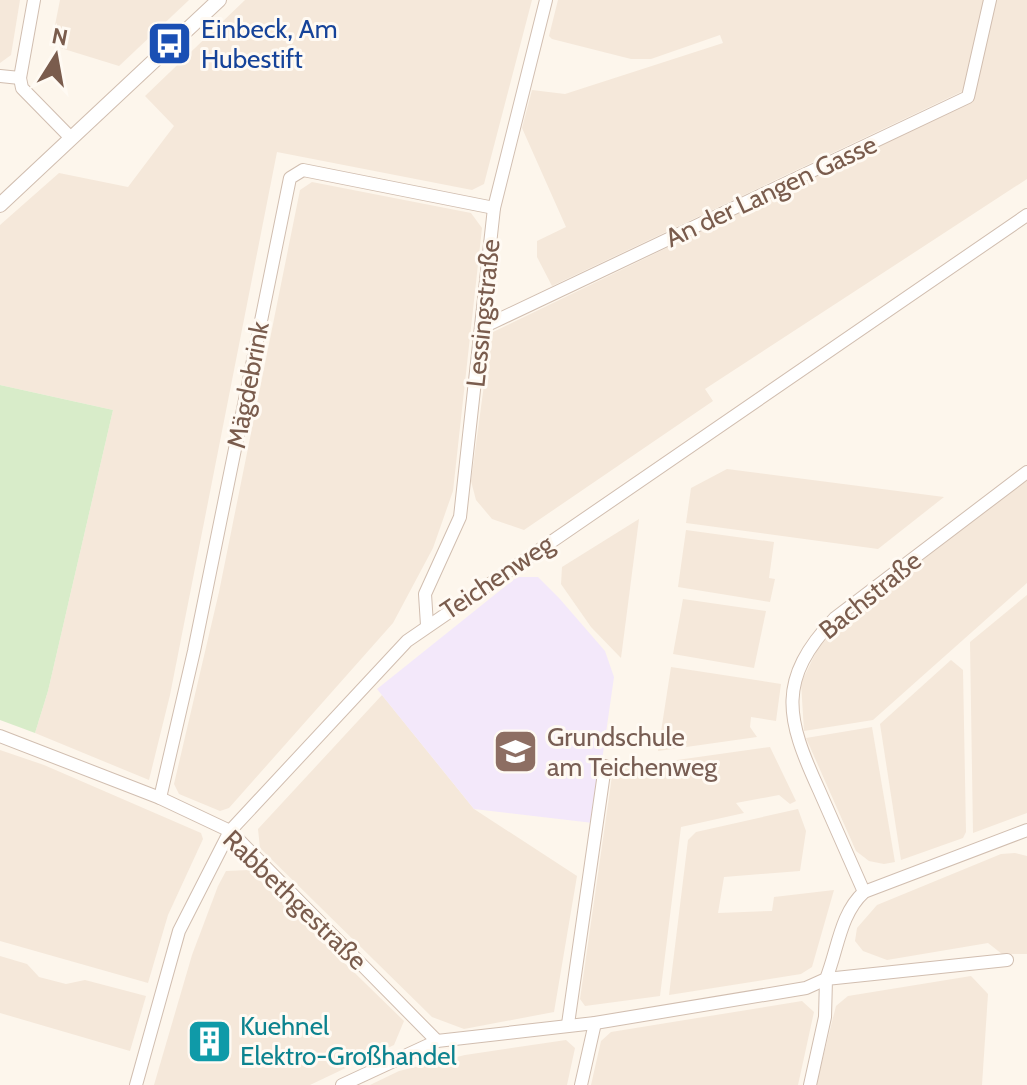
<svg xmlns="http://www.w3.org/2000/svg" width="1027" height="1085" font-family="Cabin,sans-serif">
<rect width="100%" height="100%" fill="#fdf6ec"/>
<!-- residential -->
<g fill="#f5e8da">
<path d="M0 0H20L11 55 0 63Z"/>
<path d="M60 0H189L119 66 51 45Z"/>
<path d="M245 0H532L484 184 472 190 277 152 170 695 149 780 35 733 48 691 113 410 0 385V225L59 173 128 187 174 126 145 96Z"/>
<path d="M558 0H985L963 91 552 286 537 257V241L566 227 522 128 532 90 565 94 723 43 720 35 651 59H631L552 39 549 36Z"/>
<path d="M993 0H1027V179L705 389 713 401 524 530 492 519 476 500 471 481 491 333 968 102Z"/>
<path d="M312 182 471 213 482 228 453 491 433 548 393 623 229 808 220 811 179 794 174 784 219 592 300 190Z"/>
<path d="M727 469 944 497 878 549 686 523 691 488Z"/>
<path d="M1027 479V583L873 720 804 731 801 683 819 646 866 604Z"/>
<path d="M639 519 621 658 591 627 561 584 562 567Z"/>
<path d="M686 530 774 542 769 578 775 579 770 602 678 587Z"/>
<path d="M1027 595V813L973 833 970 642Z"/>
<path d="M683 599 766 611 754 668 673 654Z"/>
<path d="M951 660 963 670 966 832 963 838 901 860 880 724Z"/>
<path d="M671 667 781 684 776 721 751 717 750 727 757 737 658 751Z"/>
<path d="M382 695 474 809 577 876 554 1012 464 1029 432 1017 260 848 258 829Z"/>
<path d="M872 727 895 862 884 864 869 861 856 851 806 738Z"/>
<path d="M770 747 796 801 790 804 779 795 736 803 744 813 681 827 660 996 585 1006 580 999 613 769Z"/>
<path d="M0 750 44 765 201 833 203 839 168 915 148 983 0 941Z"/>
<path d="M798 809 806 831 800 871 724 877 718 913 772 911 774 897 834 890 812 967 801 974 669 995 688 840 696 832Z"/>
<path d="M1015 853 1027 856V954H1002L988 943 887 960 863 951 855 941 857 928 877 905 1001 854Z"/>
<path d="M249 870 404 1021 394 1045 310 1085H154L192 955 218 886 226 871Z"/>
<path d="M0 956 27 964 39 977 66 984 85 980 146 996 130 1051 0 1013Z"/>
<path d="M971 976 988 994 982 1085H816L836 1006 848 996Z"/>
<path d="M802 1001 814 1012 798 1085H591L601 1041 611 1032Z"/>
<path d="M566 1040 575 1048 567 1085H370L399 1071 465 1055Z"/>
</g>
<!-- education -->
<path fill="#f3e8fa" d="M517 577H538L559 598 605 651 614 677 593 823 474 809 377 689Z"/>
<!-- green -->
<path fill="#d8ecc9" d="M0 385 113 410 48 691 35 733 0 720Z"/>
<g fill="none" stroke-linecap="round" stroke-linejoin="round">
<defs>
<g id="minor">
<path d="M34 0 20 78 22 88 70 137"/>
<path d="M0 76 20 78"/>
<path d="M483 327 968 97 990 0"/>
<path d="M427 625 425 594 460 517 494 208 546 0"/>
<path d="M0 736 160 798 230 831 437 1041"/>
<path d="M160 798 194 651 290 178 303 170 494 208"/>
<path d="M864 892C849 858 834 824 819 790 786 718 776 680 835 618L1027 472"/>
<path d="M568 1024 605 766"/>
<path d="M136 1085 179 931 230 831 407 641 1027 215"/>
<path d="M342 1085 437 1041 595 1023 806 988 826 979C838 949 840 914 864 892L1027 830"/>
<path d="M581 1085 595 1023"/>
<path d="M810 1085 825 1017 826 979 1007 960"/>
</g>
<path id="tertiary" d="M0 205 219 0"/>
</defs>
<!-- minor casing -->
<use href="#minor" stroke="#d1beb0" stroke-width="14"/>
<!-- tertiary casing -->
<use href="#tertiary" stroke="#d1beb0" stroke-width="16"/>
<!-- minor -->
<use href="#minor" stroke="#fff" stroke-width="12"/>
<!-- tertiary -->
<use href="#tertiary" stroke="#fff" stroke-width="14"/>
</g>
<!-- icons -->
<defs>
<symbol id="bus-square" viewBox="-11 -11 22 22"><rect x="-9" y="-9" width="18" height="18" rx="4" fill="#1a4fb4" stroke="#fffaf3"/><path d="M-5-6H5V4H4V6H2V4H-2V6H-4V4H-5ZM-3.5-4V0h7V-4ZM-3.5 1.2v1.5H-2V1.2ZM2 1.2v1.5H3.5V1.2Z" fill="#fff"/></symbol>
<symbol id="school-square" viewBox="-11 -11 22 22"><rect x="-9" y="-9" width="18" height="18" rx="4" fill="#8d6e63" stroke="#fffaf3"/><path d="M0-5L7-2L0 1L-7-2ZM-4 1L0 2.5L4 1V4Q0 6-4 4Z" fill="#fff"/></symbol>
<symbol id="building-square" viewBox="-11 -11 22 22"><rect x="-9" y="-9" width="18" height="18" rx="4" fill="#0f9aa8" stroke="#fffaf3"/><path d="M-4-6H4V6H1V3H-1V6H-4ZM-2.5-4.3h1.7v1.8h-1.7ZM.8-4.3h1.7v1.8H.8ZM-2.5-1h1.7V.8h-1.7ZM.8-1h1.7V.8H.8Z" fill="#fff"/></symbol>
</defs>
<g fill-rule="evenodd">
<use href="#bus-square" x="144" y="18" width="51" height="51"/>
<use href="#school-square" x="490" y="726" width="51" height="51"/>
<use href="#building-square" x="184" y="1016" width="51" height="51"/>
</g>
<g text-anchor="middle" stroke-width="6" stroke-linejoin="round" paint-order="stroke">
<!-- transit labels -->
<g font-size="26" fill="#164399" stroke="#fffaf3" text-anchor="start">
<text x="201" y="38">Einbeck, Am<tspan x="201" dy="30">Hubestift</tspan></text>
</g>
<!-- street labels -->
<g font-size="26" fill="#7a5c4d" stroke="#fffaf3">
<text transform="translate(771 191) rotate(-25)" y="9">An der Langen Gasse</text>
<text transform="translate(483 313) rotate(-84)" y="9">Lessingstraße</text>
<text transform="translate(248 385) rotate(-79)" y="9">Mägdebrink</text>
<text transform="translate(497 577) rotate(-34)" y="9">Teichenweg</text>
<text transform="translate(870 595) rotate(-39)" y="9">Bachstraße</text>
<text transform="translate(295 900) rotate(44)" y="9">Rabbethgestraße</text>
</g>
<!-- education labels -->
<g font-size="26" fill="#785e54" stroke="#fffaf3" text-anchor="start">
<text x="547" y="746">Grundschule<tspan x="547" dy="30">am Teichenweg</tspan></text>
</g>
<!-- culture labels -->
<g font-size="26" fill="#0d838f" stroke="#fffaf3" text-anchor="start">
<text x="240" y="1035">Kuehnel<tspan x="240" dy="30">Elektro-Großhandel</tspan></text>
</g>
</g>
<!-- north arrow -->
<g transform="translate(56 56) rotate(11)" stroke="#fffaf3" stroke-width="6" paint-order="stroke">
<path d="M0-6L14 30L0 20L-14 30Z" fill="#7a5c4d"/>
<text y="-12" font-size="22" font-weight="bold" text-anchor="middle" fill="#7a5c4d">N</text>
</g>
</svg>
